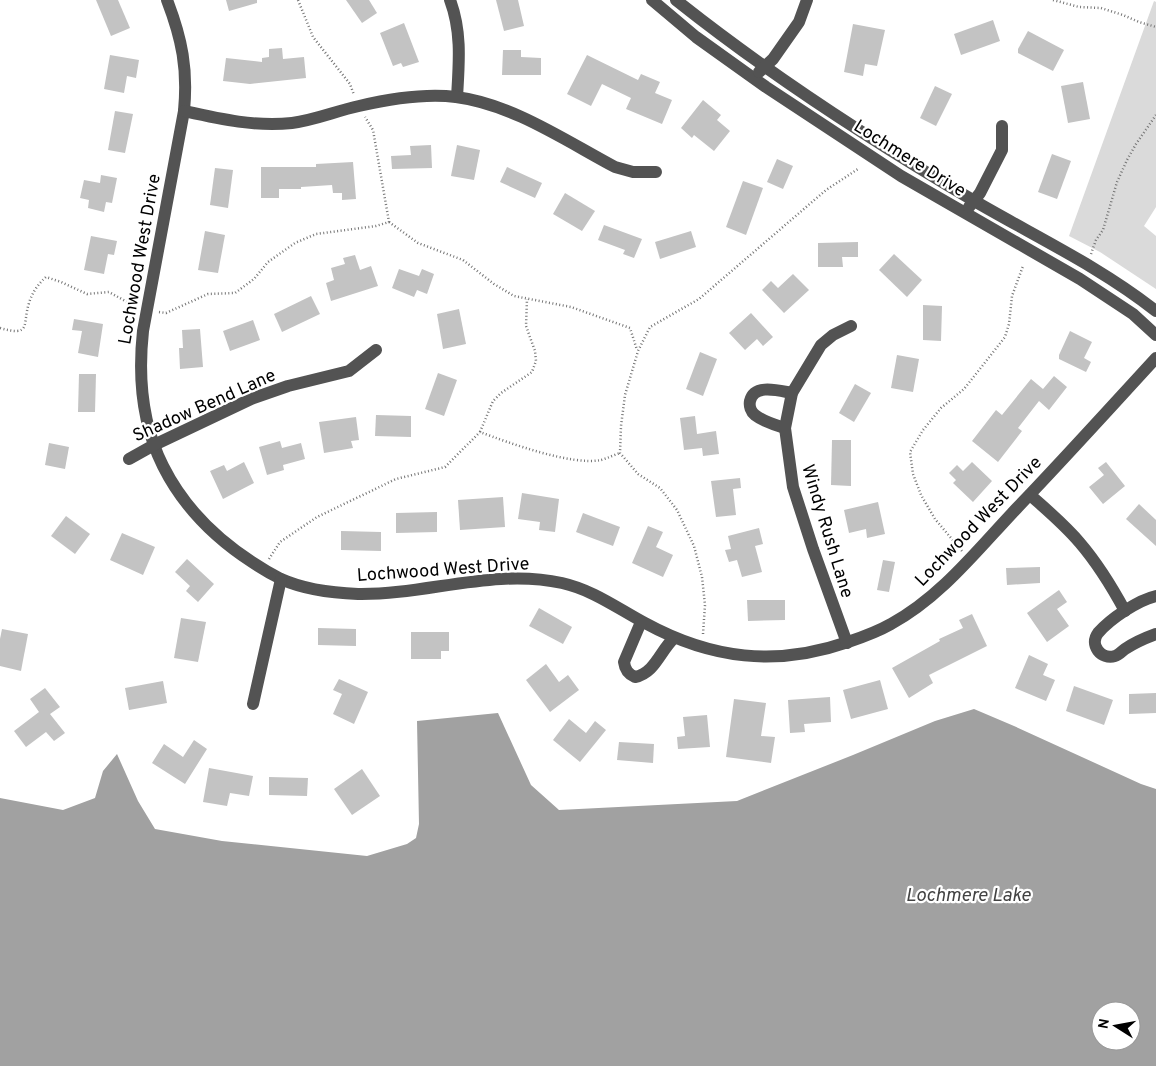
<svg xmlns="http://www.w3.org/2000/svg" width="1156" height="1066" font-family="Overpass,sans-serif">
<rect width="100%" height="100%" fill="#fff"/>
<!-- green -->
<path fill="#dadada" d="M1154 1 1156 2V207L1144 226 1156 236V289L1100 252 1069 236Z"/>
<!-- water -->
<path fill="#a1a1a1" fill-rule="evenodd" d="M974 709 1014 726 1141 784 1156 789V1066H0V798L63 810 95 798 103 771 117 754 138 801 155 829 222 841 367 856 407 844 416 838 419 824 417 721 498 713 531 785 559 810 737 801 853 755 935 721ZM1101 1011H1131V1041H1101Z"/>
<!-- building -->
<g fill="#c3c3c3">
<path d="M96 0H118L130 28 111 36Z"/>
<path d="M226 0H257V3L229 11Z"/>
<path d="M346 0H369L377 13 362 23Z"/>
<path d="M496 0H518L524 26 504 31Z"/>
<path d="M993 20 1000 41 961 55 954 34Z"/>
<path d="M404 23 419 62 403 67 401 63 393 66 380 33Z"/>
<path d="M853 24 885 30 877 66 865 64 863 76 844 72Z"/>
<path d="M1028 31 1064 50 1053 71 1018 53V49Z"/>
<path d="M282 48 283 59 304 57 306 78 250 84 223 81 226 58 262 62V58L269 57V49Z"/>
<path d="M503 50H521V57L541 58V75H502Z"/>
<path d="M110 55 139 60 136 78 127 76 124 93 104 89Z"/>
<path d="M587 55 638 80 641 74 660 82 655 93 672 100 662 124 626 109 631 98 602 84 591 106 567 94Z"/>
<path d="M1083 82 1090 119 1068 123 1061 86Z"/>
<path d="M935 86 952 94 936 126 920 118Z"/>
<path d="M703 100 721 115 717 120 730 131 714 151 694 135 692 138 681 128Z"/>
<path d="M115 111 133 114 125 153 108 150Z"/>
<path d="M431 145 432 168 392 169 391 156 411 155 410 146Z"/>
<path d="M457 145 480 150 474 180 451 176Z"/>
<path d="M1052 154 1071 161 1057 199 1038 192Z"/>
<path d="M777 159 793 166 783 189 767 182Z"/>
<path d="M353 162 356 199 342 200V193H333L332 185 301 187V189H279V198H261V167H316V164Z"/>
<path d="M507 167 542 183 535 198 500 182Z"/>
<path d="M215 168 233 170 228 208 210 205Z"/>
<path d="M101 175 117 178 112 203 106 202 104 212 88 208 89 200 80 198 84 180 100 183Z"/>
<path d="M743 181 763 188 746 235 726 227Z"/>
<path d="M565 193 595 211 582 231 553 214Z"/>
<path d="M604 225 642 239 634 258 623 254 625 250 598 240Z"/>
<path d="M205 231 225 235 218 273 198 270Z"/>
<path d="M691 231 696 247 660 259 655 242Z"/>
<path d="M91 236 117 241 114 255 108 254 104 274 84 270Z"/>
<path d="M858 242V257H842L843 267H818V243Z"/>
<path d="M894 254 922 280 907 297 879 270Z"/>
<path d="M355 255 360 270 371 266 378 286 331 301 326 283 334 280 331 268 345 264 343 258Z"/>
<path d="M399 269 419 276 422 269 434 274 427 294 417 290 414 297 392 288Z"/>
<path d="M793 274 809 290 784 313 762 290 771 281 778 288Z"/>
<path d="M311 296 320 314 282 332 274 314Z"/>
<path d="M923 305 942 306 941 341 923 340Z"/>
<path d="M459 309 466 344 443 349 437 314Z"/>
<path d="M751 313 773 337 763 346 757 339 745 350 729 333Z"/>
<path d="M74 319 103 324 98 357 78 353 82 331 72 330Z"/>
<path d="M253 320 260 340 230 351 223 331Z"/>
<path d="M200 329 203 367 180 369 179 348H183L182 330Z"/>
<path d="M1070 331 1092 342 1084 358 1091 362 1086 372 1059 359V355Z"/>
<path d="M700 352 717 359 703 396 686 389Z"/>
<path d="M897 355 919 359 913 392 891 388Z"/>
<path d="M438 373 457 380 444 416 425 409Z"/>
<path d="M79 374H96L95 412H78Z"/>
<path d="M1054 376 1067 387 1049 410 1039 401 1018 428 1022 431 998 462 972 441 996 410 1002 415 1031 379 1043 389Z"/>
<path d="M855 384 871 393 854 422 839 413Z"/>
<path d="M376 415 411 416V437L375 436Z"/>
<path d="M695 416 697 434 716 431 719 454 703 456 702 448 684 450 680 418Z"/>
<path d="M356 417 359 440 351 441 353 448 324 453 319 422Z"/>
<path d="M832 440H851V486L831 485Z"/>
<path d="M280 441 282 448 301 443 305 459 283 465 284 470 267 475 259 447Z"/>
<path d="M49 443 69 447 65 469 45 465Z"/>
<path d="M244 462 254 483 223 499 210 471 224 465 227 471Z"/>
<path d="M972 462 992 481 973 502 953 483 956 480 949 473 957 465 963 471Z"/>
<path d="M1106 462 1125 486 1103 504 1089 487 1104 475 1098 468Z"/>
<path d="M740 478 741 488 733 489 736 515 716 517 711 481Z"/>
<path d="M522 493 559 499 555 532 539 530 540 522 518 519Z"/>
<path d="M503 497 505 527 460 530 458 500Z"/>
<path d="M878 502 885 534 867 538 866 529 849 533 844 510Z"/>
<path d="M1139 504 1156 520V546L1126 519Z"/>
<path d="M437 512V532L396 533V513Z"/>
<path d="M583 513 620 527 613 546 576 532Z"/>
<path d="M66 516 90 534 75 554 51 536Z"/>
<path d="M648 526 663 532 656 547 673 555 663 577 632 563Z"/>
<path d="M759 528 763 544 755 546 762 572 742 577 737 560 729 562 725 550 731 549 728 536Z"/>
<path d="M341 531 381 532V551L341 550Z"/>
<path d="M122 533 155 547 143 575 110 560Z"/>
<path d="M187 559 214 584 198 602 186 591 190 586 175 572Z"/>
<path d="M883 560 895 562 889 592 877 590Z"/>
<path d="M1040 567V583L1007 585 1006 568Z"/>
<path d="M1059 590 1067 602 1057 609 1069 626 1047 642 1027 613Z"/>
<path d="M747 600H785V620L748 621Z"/>
<path d="M539 608 572 627 563 644 529 626Z"/>
<path d="M972 614 987 646 929 675 933 683 909 698 892 668 940 641 939 639 963 628 959 620Z"/>
<path d="M181 618 206 622 198 662 174 658Z"/>
<path d="M318 628 356 629V646L318 645Z"/>
<path d="M2 629 28 634 21 671 0 666V639Z"/>
<path d="M411 632H449V651H441V659H411Z"/>
<path d="M1029 655 1048 664 1043 675 1055 680 1046 701 1015 688Z"/>
<path d="M546 664 559 682 568 675 579 690 550 712 526 680Z"/>
<path d="M339 679 368 692 354 724 333 714 342 694 333 690Z"/>
<path d="M880 680 888 709 851 719 843 690Z"/>
<path d="M163 681 167 703 129 710 125 688Z"/>
<path d="M1074 686 1113 700 1104 725 1066 711Z"/>
<path d="M45 688 60 707 50 714 65 733 54 741 46 732 26 747 14 731 39 712 30 699Z"/>
<path d="M1156 693V713L1129 714V694Z"/>
<path d="M830 697 831 722 804 724 805 732 790 733 788 700Z"/>
<path d="M734 699 766 703 761 736 775 737 771 763 726 757Z"/>
<path d="M707 715 710 747 678 749 677 737 685 736 683 717Z"/>
<path d="M569 719 586 733 595 721 606 730 580 762 553 740Z"/>
<path d="M194 740 207 749 185 784 152 763 164 744 183 757Z"/>
<path d="M619 742 654 744 653 763 617 760Z"/>
<path d="M209 768 253 776 249 796 230 793 227 806 203 802Z"/>
<path d="M362 769 380 796 352 815 334 789Z"/>
<path d="M269 777 308 778 307 796 269 795Z"/>
</g>
<g fill="none" stroke-linecap="round" stroke-linejoin="round">
<!-- path -->
<g stroke="#757575" stroke-width="2.5" stroke-dasharray="1 2.5" stroke-linecap="butt">
<path d="M298 0 313 37 350 84 354 95"/>
<path d="M1053 0 1079 7 1101 8 1123 15 1139 22 1156 27"/>
<path d="M389 222 418 243 463 260 494 284 514 296 571 307 630 328 637 350"/>
<path d="M1091 254 1096 240 1103 230 1117 182 1127 160 1136 144 1156 115"/>
<path d="M159 312 166 313 208 294 235 293 254 279 268 262 295 243 316 234 376 226 389 222 373 130 365 117"/>
<path d="M0 328C32 337 22 325 29 303 32 293 38 284 46 277L61 282 87 294 109 292 136 307"/>
<path d="M480 432 493 401 501 393 532 372 536 361 535 351 526 326 527 299"/>
<path d="M962 551 935 519 921 495 913 474 910 452 923 430 941 408 964 389 1005 337 1009 324 1012 296 1023 266"/>
<path d="M269 559 280 542 317 517 396 479 445 467 480 432C509 443 572 466 601 460 608 458 614 455 620 453"/>
<path d="M703 634 705 605 702 577 694 546 677 510 660 488 638 474 620 453 621 426 625 395 638 351 650 327 699 299 826 190 858 169"/>
</g>
<!-- minor -->
<g stroke="#535353" stroke-width="12">
<path d="M167 0C182 39 188 69 184 111L143 331C138 377 142 424 163 466 183 506 215 538 252 562 261 568 271 574 281 579 303 589 333 593 358 594 426 595 494 568 562 583 593 590 617 608 645 623 711 659 776 667 848 642 863 637 877 632 891 624 941 597 978 549 1017 508 1064 459 1110 408 1156 358"/>
<path d="M450 0C462 32 459 63 457 97"/>
<path d="M652 0 696 37 766 87 901 176 1080 279 1133 314 1156 335"/>
<path d="M676 0C769 74 869 139 971 199 1034 236 1099 266 1156 311"/>
<path d="M759 72 773 59 799 22 807 0"/>
<path d="M184 111C220 119 255 127 292 123 315 120 336 111 359 106 389 99 424 93 456 97 512 104 566 141 615 167L633 172H656"/>
<path d="M969 207 980 193 1002 150V126"/>
<path d="M785 428C775 425 764 422 755 415 751 412 749 406 750 401 754 383 780 391 792 393"/>
<path d="M129 459 154 445 251 399 288 386 349 371 376 350"/>
<path d="M1030 495C1047 510 1065 525 1080 543 1098 564 1112 587 1125 611"/>
<path d="M1156 596C1138 600 1110 619 1098 633 1089 645 1101 660 1115 656 1119 655 1122 651 1125 649 1134 643 1145 638 1156 634"/>
<path d="M641 622 624 662C625 670 628 674 635 677 655 673 660 651 674 638"/>
<path d="M847 643 813 549 793 487 785 428 792 393 821 345 833 335 851 326"/>
<path d="M253 704 281 579"/>
</g>
</g>
<g text-anchor="middle" stroke-width="4.5" stroke-linejoin="round" paint-order="stroke">
<!-- street labels -->
<g font-size="18" fill="#000" stroke="#fff">
<text transform="translate(910 158) rotate(32)" y="6">Lochmere Drive</text>
<text transform="translate(139 259) rotate(-80)" y="6">Lochwood West Drive</text>
<text transform="translate(204 405) rotate(-24)" y="6">Shadow Bend Lane</text>
<text transform="translate(978 521) rotate(-46)" y="6">Lochwood West Drive</text>
<text transform="translate(828 531) rotate(73)" y="6">Windy Rush Lane</text>
<text transform="translate(443 569) rotate(-4)" y="6">Lochwood West Drive</text>
</g>
<!-- water labels -->
<g font-size="19" font-style="italic" fill="#424242" stroke="#fff">
<text x="968" y="901">Lochmere Lake</text>
</g>
</g>
<!-- north arrow -->
<g transform="translate(1116 1026) rotate(281)"><circle r="24" fill="#ffffff" stroke="#999999"/>
<path d="M0-4L9 19L0 12L-9 19Z" fill="#000000"/>
<text y="-8" font-size="14" font-weight="bold" text-anchor="middle" fill="#000000">N</text>
</g>
</svg>
